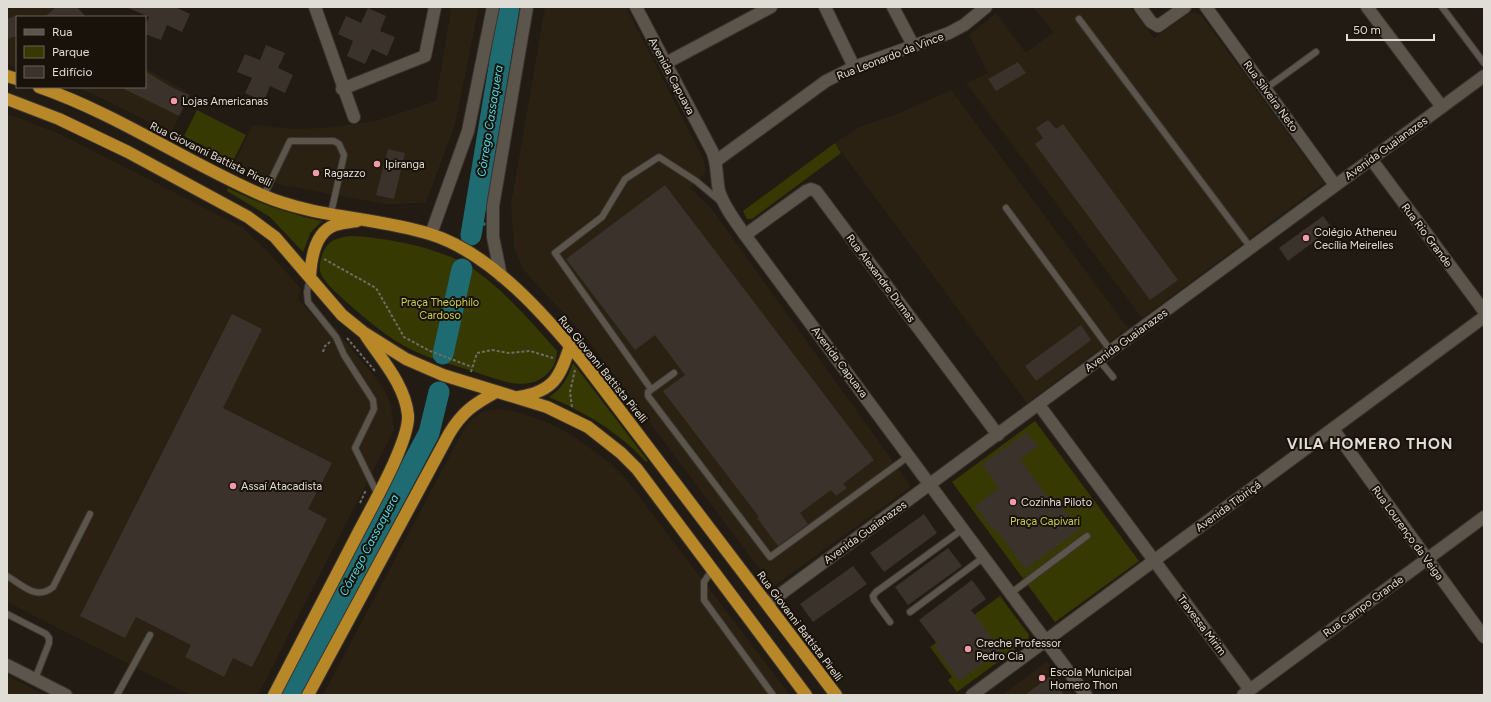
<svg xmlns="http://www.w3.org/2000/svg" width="1491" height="702" font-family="Figtree,sans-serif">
<rect width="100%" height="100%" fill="#211b13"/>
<!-- built -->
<g fill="#2a2113">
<path d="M15 7H77L86 17H17V68L7 64V10Z"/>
<path d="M451 7H479L455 124 426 203 387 204 281 185 234 163 253 125 294 129 326 128 376 121 436 101Z"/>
<path d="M545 7H626L703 158 706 172 690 188 711 208 910 485 909 488 773 587 584 335 528 275 522 267 514 247 511 204Z"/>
<path d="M1033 7H1130L1154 38 1189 13 1194 12 1201 15 1324 183 1142 318 966 83 988 73 969 35 996 13 1026 53 1053 32Z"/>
<path d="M145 68 191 94 171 133 91 93 73 87H145Z"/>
<path d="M951 90 1128 328 1027 403 835 143 857 128 904 111Z"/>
<path d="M9 114 60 134 242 227 271 255 301 289 298 299 322 326 328 320 379 382 386 393 391 405 394 430 258 695H190L7 602V119Z"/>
<path d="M499 409 515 411 544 421 572 435 610 463 625 478 790 695H323L465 427 473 418 484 411Z"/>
<path d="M1047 661 1073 695H1002Z"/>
<path d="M7 676 45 695H7Z"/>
</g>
<!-- green -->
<g fill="#373903">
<path d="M197 110 246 135 233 161 184 136Z"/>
<path d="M835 143 841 153 752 219H747L743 211Z"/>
<path d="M228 188C258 203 289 214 322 221L311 232 303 252 270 217 227 191Z"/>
<path d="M350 236C385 237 436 247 467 265 502 287 530 321 557 351 557 360 553 369 546 375 525 393 498 379 475 372 454 365 432 360 412 350 386 337 366 319 344 300 337 293 327 285 322 276 318 269 320 262 322 255 327 241 336 238 350 236Z"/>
<path d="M573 363 648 461 646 462C620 433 585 412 549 397 562 389 568 378 573 363Z"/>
<path d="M1035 421 1139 561 1055 622 952 482Z"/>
<path d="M1000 596 1029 635 1028 640 957 692 948 680 952 677 930 647Z"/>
</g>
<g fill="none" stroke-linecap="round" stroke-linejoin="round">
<!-- stream -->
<path stroke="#1e6b71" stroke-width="3.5" d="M475 223 484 224"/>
<!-- river -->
<g stroke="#1e6b71" stroke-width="21">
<path d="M471 235 509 7"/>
<path d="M443 354 462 269"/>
<path d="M290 695 429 433 439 392"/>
</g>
</g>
<!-- building -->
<g fill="#3b322b">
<path d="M56 7H77L86 17H45Z"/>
<path d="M126 7H175L190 14 182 32 167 25 161 40 145 34V26L149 17Z"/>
<path d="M368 8 386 16 380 31 395 37 387 56 372 49 365 64 347 56 353 41 338 34 346 16 361 23Z"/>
<path d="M17 15V36L7 39V19Z"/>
<path d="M266 45 285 53 278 68 293 75 285 93 270 86 264 102 245 93 252 78 237 72 245 54 260 60Z"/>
<path d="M1018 62 1026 73 996 91 988 79Z"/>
<path d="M145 71 171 87 189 95 179 116 120 87H145Z"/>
<path d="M1048 120 1056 129 1063 124 1178 280 1150 300 1035 144 1043 138 1036 128Z"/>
<path d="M388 149 405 153 394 199 376 195Z"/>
<path d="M665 185 874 460 843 484 847 488 836 496 831 490 800 513 808 524 778 546 757 518 759 517 663 391 685 375 655 335 635 350 566 259Z"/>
<path d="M1323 216 1332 228 1288 261 1279 248Z"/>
<path d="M232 314 262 329 223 408 332 463 308 509 327 519 252 667 233 658 224 677 185 657 191 645 136 617 125 638 80 616Z"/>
<path d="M1081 325 1091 340 1036 381 1025 366Z"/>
<path d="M1027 432 1038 446 1020 459 1052 503 1056 499 1079 530 1025 569 996 529 994 531 975 506 999 488 982 464Z"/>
<path d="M924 514 937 533 884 572 870 553Z"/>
<path d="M948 548 962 566 908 605 895 587Z"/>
<path d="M853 566 867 584 813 622 800 604Z"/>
<path d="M972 580 986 599 971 610 1001 650 959 681 935 648 938 645 919 620Z"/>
<path d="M1050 676 1064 695H1025Z"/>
</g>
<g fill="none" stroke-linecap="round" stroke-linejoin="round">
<defs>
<g id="lane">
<path d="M1442 7 1484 63"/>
<path d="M1079 19 1251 248"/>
<path d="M1265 89 1316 52"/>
<path d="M264 195 290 141H334L339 144 344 155 331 213"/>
<path d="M1006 208 1111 351"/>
<path d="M310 278 307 292 308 302 336 337 344 355 373 400 374 409 355 448 378 495"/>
<path d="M1099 360 1113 377"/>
<path d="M674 373 648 392V396L770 557 909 456"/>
<path d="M651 389 555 253 602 217 625 179 659 157 696 181 720 201"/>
<path d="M712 570 704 582V600L773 695"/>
<path d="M7 576C23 585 36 601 53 587L90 514"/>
<path d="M1011 593 1087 536"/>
<path d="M910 612 984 557"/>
<path d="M7 614 46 634 49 638V643L35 679"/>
<path d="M890 622 874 600 873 596 876 592 963 529"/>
<path d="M117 695 150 635"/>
</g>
<g id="street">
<path d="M315 7 354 117"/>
<path d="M636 7 712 151C718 164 716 177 719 191 724 207 736 222 745 235L930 485"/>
<path d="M825 7 854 67"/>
<path d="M893 7 913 45"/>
<path d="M1140 7 1151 22 1158 26 1185 7"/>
<path d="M1206 7 1335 185"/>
<path d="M1367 7 1442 107"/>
<path d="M666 63 771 7"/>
<path d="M342 89 425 56 435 7"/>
<path d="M1371 159 1484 311"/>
<path d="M716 161 826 81 854 67 949 33 964 25 986 7"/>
<path d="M745 235 806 191 811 189 816 191 998 435"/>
<path d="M1039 405 1250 690"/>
<path d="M1333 429 1484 637"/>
<path d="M972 695 1484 317"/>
<path d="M1243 695 1484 517"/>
</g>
<g id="secondary">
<path d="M431 234 468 131 493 7"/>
<path d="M501 276 493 237V206L527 7"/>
<path d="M930 485 1086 695"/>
<path d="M767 604 1484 76"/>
<path d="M7 665 66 695"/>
</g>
<g id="highway">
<path d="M7 76 17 79"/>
<path d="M39 87C117 114 186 162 262 195 315 218 375 217 430 234 491 253 545 315 584 363L836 695"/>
<path d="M7 99 59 119 128 152 248 217 275 237 342 315 363 332 406 359 443 375 547 407 588 427 621 453 637 469 806 695"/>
<path d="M310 277C311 258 315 232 335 225 342 223 350 222 357 221"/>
<path d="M519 397C554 391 560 377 570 346"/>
<path d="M274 695C301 643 328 591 355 539 368 513 410 442 408 415 405 385 382 360 366 336"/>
<path d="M308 695 449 434C462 412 474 404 496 392"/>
</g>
</defs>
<!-- lane casing -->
<use href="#lane" stroke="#3a3531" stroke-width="8"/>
<!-- street casing -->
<use href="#street" stroke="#3a3531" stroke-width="14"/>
<!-- secondary casing -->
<use href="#secondary" stroke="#3a3531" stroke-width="14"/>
<!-- highway casing -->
<use href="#highway" stroke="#3a3531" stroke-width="14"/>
<!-- path -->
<g stroke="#716c64" stroke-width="2" stroke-dasharray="3 2" stroke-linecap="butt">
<path d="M324 259 376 288 404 337 430 351 472 367"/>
<path d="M347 338 375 371"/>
<path d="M323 352 325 346 330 342"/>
<path d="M471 372 477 353 492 350 508 353 530 351 553 358"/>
<path d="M572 407 570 392 575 370"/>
<path d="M360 503 366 490"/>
</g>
<!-- lane -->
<use href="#lane" stroke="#5c554b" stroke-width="6"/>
<!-- street -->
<use href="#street" stroke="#5c554b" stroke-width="12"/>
<!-- secondary -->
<use href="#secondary" stroke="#5c554b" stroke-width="12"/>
<!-- highway -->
<use href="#highway" stroke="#b88728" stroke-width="12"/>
</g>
<!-- markers -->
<g fill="#f39aa8" stroke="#18120a" stroke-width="1.5">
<circle cx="174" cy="101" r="4"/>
<circle cx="377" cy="164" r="4"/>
<circle cx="316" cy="173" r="4"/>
<circle cx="1306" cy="238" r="4"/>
<circle cx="233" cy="486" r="4"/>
<circle cx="1013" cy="502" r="4"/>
<circle cx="968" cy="649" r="4"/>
<circle cx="1042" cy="678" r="4"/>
</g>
<g text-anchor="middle" stroke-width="4" stroke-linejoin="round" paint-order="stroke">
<!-- street labels -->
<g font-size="11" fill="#e0dcd6" stroke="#18120a">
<text transform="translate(890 56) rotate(-21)" y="4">Rua Leonardo da Vince</text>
<text transform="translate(672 76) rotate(62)" y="4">Avenida Capuava</text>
<text transform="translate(1271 96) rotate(54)" y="4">Rua Silveira Neto</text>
<text transform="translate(1386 148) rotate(-36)" y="4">Avenida Guaianazes</text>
<text transform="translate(211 154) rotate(26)" y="4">Rua Giovanni Battista Pirelli</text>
<text transform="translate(1427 235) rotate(53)" y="4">Rua Rio Grande</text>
<text transform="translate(881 278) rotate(53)" y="4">Rua Alexandre Dumas</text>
<text transform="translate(1126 340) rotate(-36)" y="4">Avenida Guaianazes</text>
<text transform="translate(840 362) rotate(53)" y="4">Avenida Capuava</text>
<text transform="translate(603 369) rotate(51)" y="4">Rua Giovanni Battista Pirelli</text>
<text transform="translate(1228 506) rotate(-36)" y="4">Avenida Tibiriçá</text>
<text transform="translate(865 532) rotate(-36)" y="4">Avenida Guaianazes</text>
<text transform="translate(1408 533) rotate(54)" y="4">Rua Lourenço da Veiga</text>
<text transform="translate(1363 606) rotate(-36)" y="4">Rua Campo Grande</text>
<text transform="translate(1202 625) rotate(53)" y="4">Travessa Mirim</text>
<text transform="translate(800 626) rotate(53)" y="4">Rua Giovanni Battista Pirelli</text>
</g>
<!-- poi labels -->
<g font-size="11" fill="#e0dcd6" stroke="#18120a" text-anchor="start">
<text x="182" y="105">Lojas Americanas</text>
<text x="385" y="168">Ipiranga</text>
<text x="324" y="177">Ragazzo</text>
<text x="1314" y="236">Colégio Atheneu<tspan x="1314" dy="13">Cecília Meirelles</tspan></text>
<text x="241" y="490">Assaí Atacadista</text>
<text x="1021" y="506">Cozinha Piloto</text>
<text x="976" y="647">Creche Professor<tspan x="976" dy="13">Pedro Cia</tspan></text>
<text x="1050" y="676">Escola Municipal<tspan x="1050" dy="13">Homero Thon</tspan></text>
</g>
<!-- park labels -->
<g font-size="11" fill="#c9cf4d" stroke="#18120a">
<text x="440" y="306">Praça Theóphilo<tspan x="440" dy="13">Cardoso</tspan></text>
<text x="1045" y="525">Praça Capivari</text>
</g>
<!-- water labels -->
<g font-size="12" font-style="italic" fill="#4ddce8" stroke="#18120a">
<text transform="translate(490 121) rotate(-81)" y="4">Córrego Cassaquera</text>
<text transform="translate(369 545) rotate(-62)" y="4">Córrego Cassaquera</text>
</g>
<!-- district labels -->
<g font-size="15" font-weight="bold" letter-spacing="1" fill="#e0dcd6" stroke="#18120a">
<text x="1370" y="449">VILA HOMERO THON</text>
</g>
</g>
<!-- border -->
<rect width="1491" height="702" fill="none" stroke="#e0dcd6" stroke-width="16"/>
<!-- legend -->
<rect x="16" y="16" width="130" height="72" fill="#18120a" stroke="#68635c"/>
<rect x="24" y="29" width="20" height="6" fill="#5c554b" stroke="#68635c"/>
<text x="52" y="36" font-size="12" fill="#e0dcd6">Rua</text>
<rect x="24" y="46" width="20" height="12" fill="#373903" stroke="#68635c"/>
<text x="52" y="56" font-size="12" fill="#e0dcd6">Parque</text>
<rect x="24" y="66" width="20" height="12" fill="#3b322b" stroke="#68635c"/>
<text x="52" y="76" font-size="12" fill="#e0dcd6">Edifício</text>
<!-- scale -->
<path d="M1347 34v6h87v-6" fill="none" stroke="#e0dcd6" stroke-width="2"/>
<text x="1353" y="34" font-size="12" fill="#e0dcd6" stroke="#18120a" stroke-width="3" paint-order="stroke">50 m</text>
</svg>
